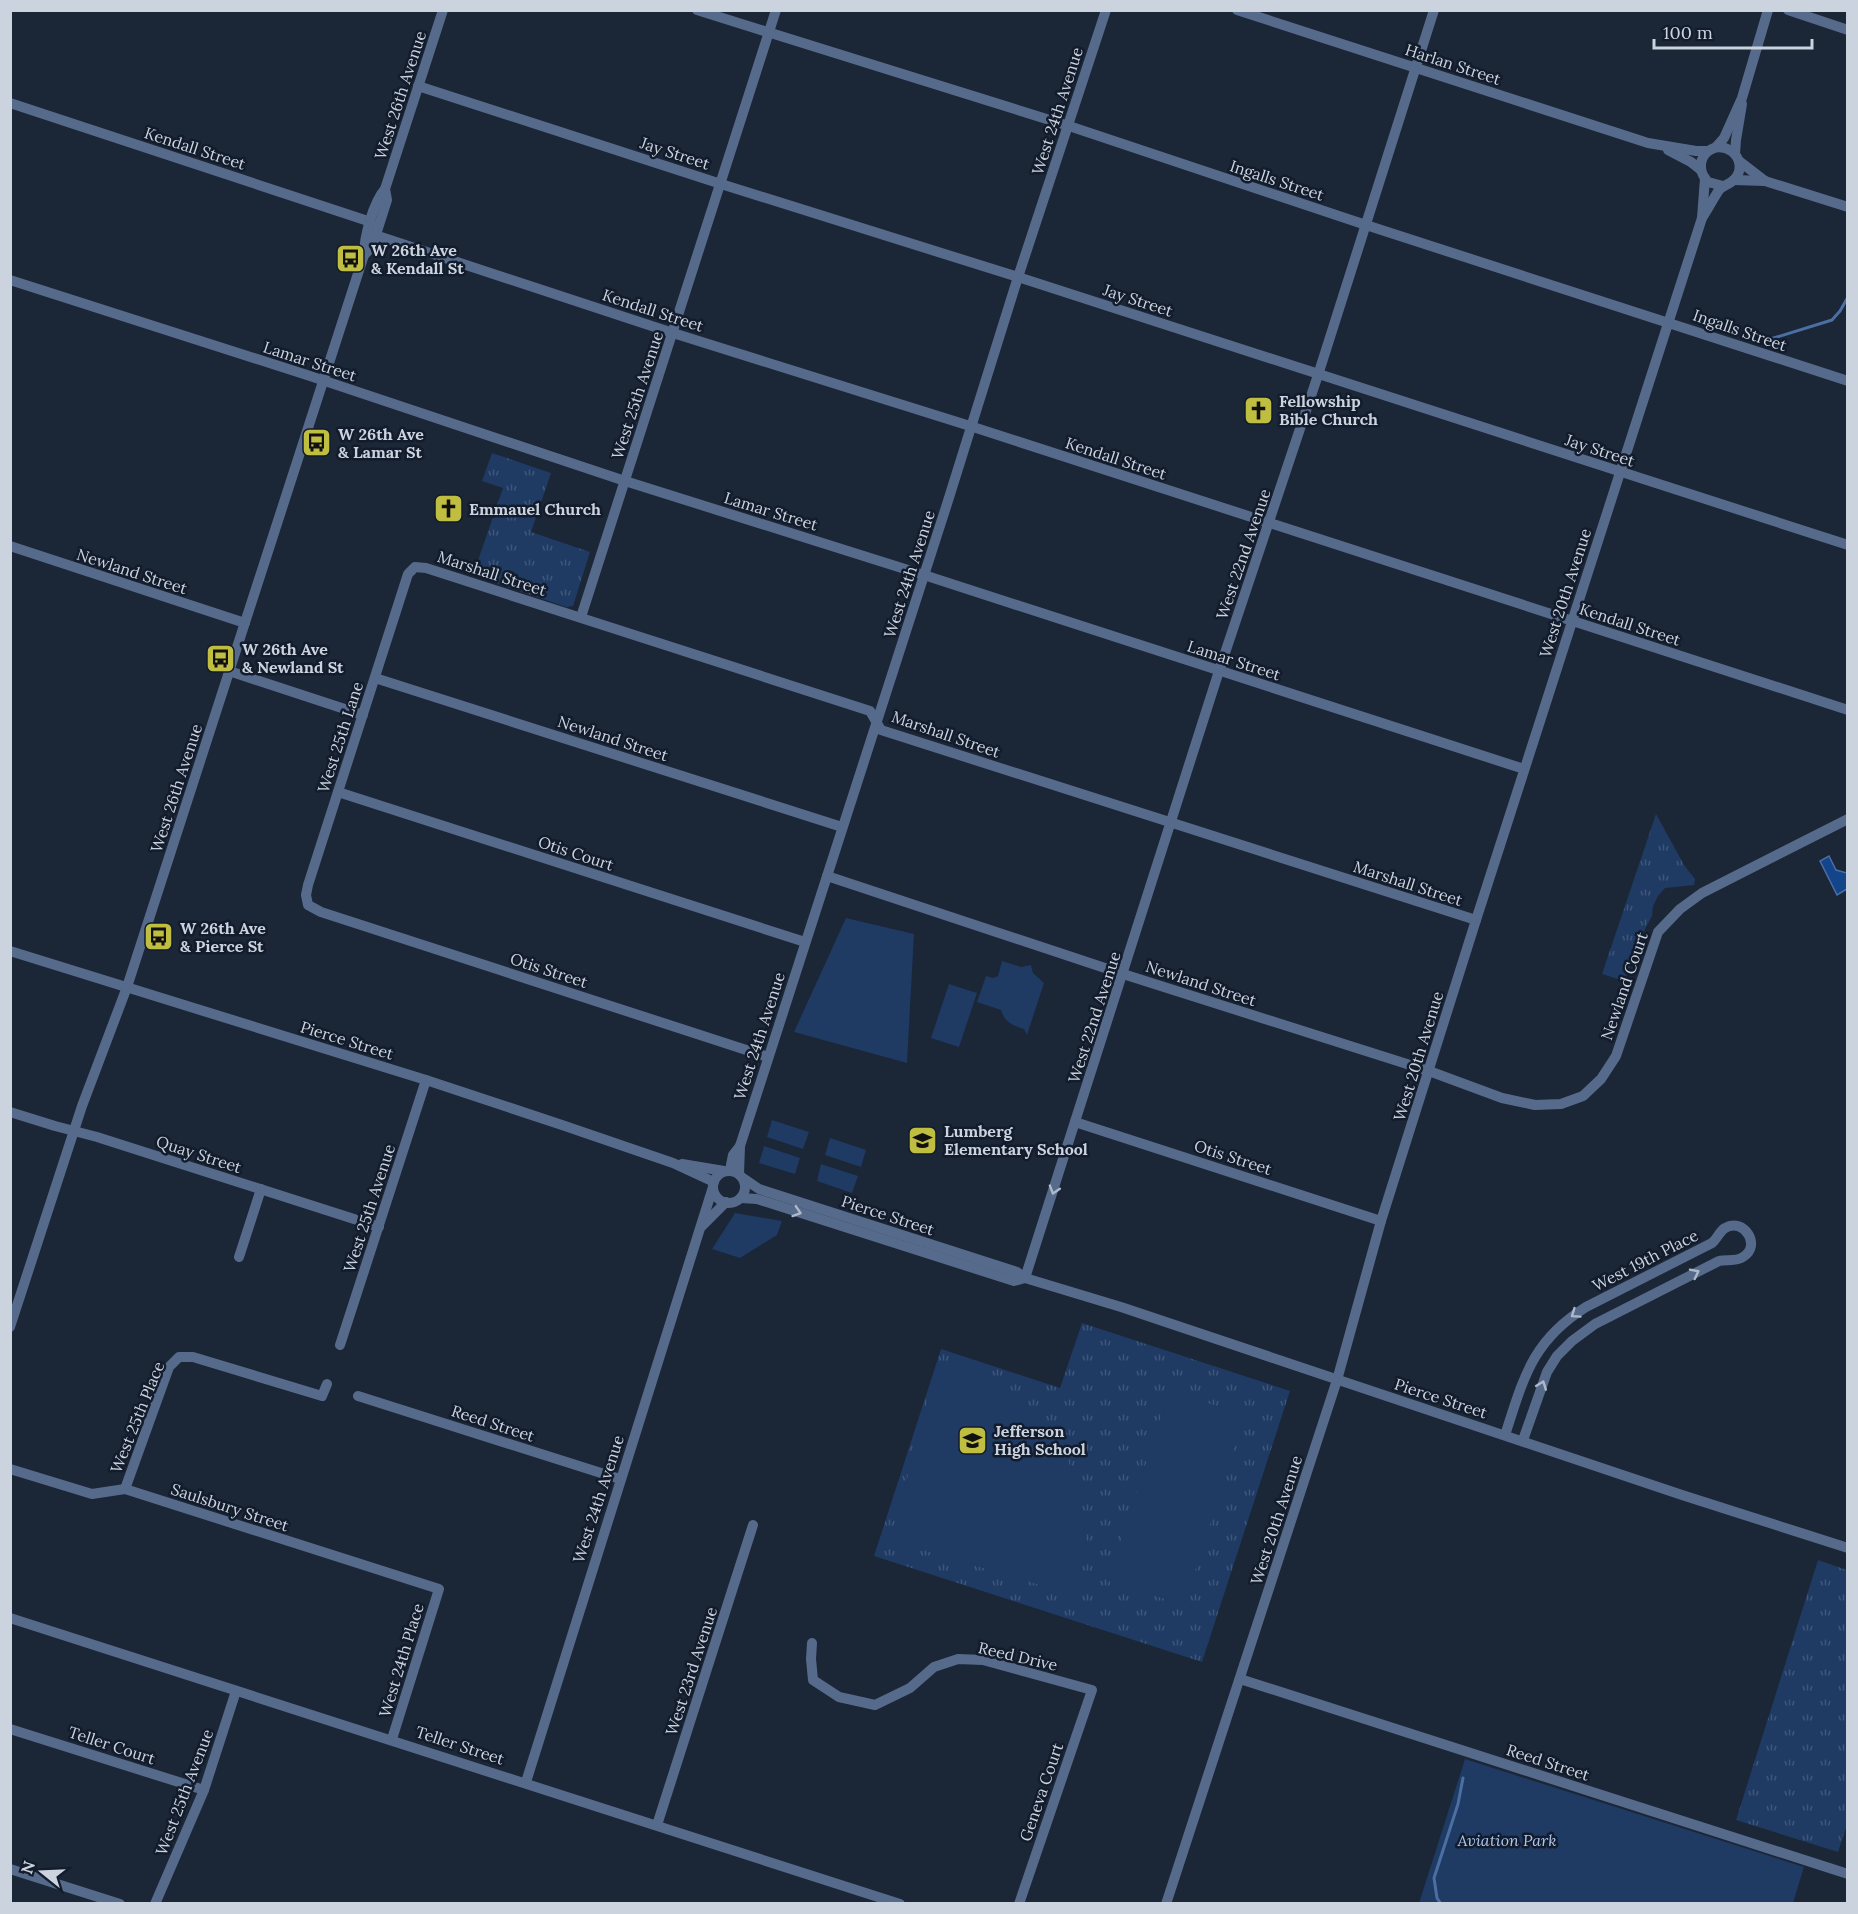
<svg xmlns="http://www.w3.org/2000/svg" width="1858" height="1914" font-family="Lora,serif">
<defs>
<pattern id="grass-tufts" width="24" height="20" patternUnits="userSpaceOnUse" patternTransform="scale(1.5)"><rect width="24" height="20" fill="#1f3a63"/><path d="M3 7l-1-3M5 7V3M7 7l1-3M15 17l-1-3M17 17v-4M19 17l1-3" fill="none" stroke="#3e5679"/></pattern>
</defs>
<rect width="100%" height="100%" fill="#1b2636"/>
<!-- grass -->
<g fill="url(#grass-tufts)">
<path d="M492 453 551 473 531 532 590 552 573 606 566 607 473 575 503 488 482 481Z"/>
<path d="M1656 814 1684 865 1695 879 1694 885 1665 888 1658 896 1653 906 1652 916 1646 927 1624 981 1602 974Z"/>
<path d="M1082 1323 1290 1391 1202 1662 874 1556 941 1349 1060 1388Z"/>
<path d="M1818 1560 1847 1570 1848 1822 1838 1852 1736 1820Z"/>
</g>
<!-- green -->
<g fill="#1f3a63">
<path d="M846 918 914 934 907 1063 794 1032Z"/>
<path d="M1002 961 1021 967 1031 965 1033 973 1044 983 1027 1035 1024 1029C1012 1025 1005 1023 1001 1010L977 1002 986 976 993 978 998 976Z"/>
<path d="M949 984 977 993 959 1047 931 1038Z"/>
<path d="M772 1120 809 1132 803 1149 767 1137Z"/>
<path d="M830 1138 866 1150 861 1167 825 1155Z"/>
<path d="M764 1146 800 1158 795 1174 759 1163Z"/>
<path d="M821 1164 858 1176 852 1193 817 1181Z"/>
<path d="M735 1213 782 1221 777 1235 740 1258 712 1249Z"/>
<path d="M937 1364C948 1365 959 1366 969 1369 1001 1379 1039 1413 1058 1440 1073 1463 1087 1519 1085 1546 1085 1562 1077 1580 1073 1595L891 1540Z"/>
<path d="M1169 1391 1245 1415 1184 1605 1108 1581Z"/>
<path d="M1465 1759 1804 1867 1793 1903H1419Z"/>
</g>
<!-- water -->
<path fill="#14448a" stroke="#4b6fa3" stroke-width="1.5" d="M1829 856 1836 870 1847 873V889L1837 895 1820 861Z"/>
<g fill="none" stroke-linecap="round" stroke-linejoin="round">
<!-- stream -->
<g stroke="#4b6fa3" stroke-width="3">
<path d="M1759 337 1774 338 1832 320 1840 311 1848 297"/>
<path d="M1441 1904 1437 1898 1434 1878 1458 1804 1463 1778"/>
</g>
<!-- minor -->
<g stroke="#566b8b" stroke-width="10">
<path d="M697 10 1069 126 1366 225 1848 381"/>
<path d="M1237 10 1648 143 1696 151H1708"/>
<path d="M1788 10 1848 30"/>
<path d="M418 86 721 184 1018 277 1848 545"/>
<path d="M10 103 371 222"/>
<path d="M1716 147 1724 138 1742 98 1768 10"/>
<path d="M1668 150 1691 162 1701 170"/>
<path d="M1735 154 1736 140 1742 104"/>
<path d="M1739 161 1765 181"/>
<path d="M1734 180 1765 181 1848 207"/>
<path d="M1702 218C1708 209 1713 199 1719 190 1724 184 1733 184 1737 176 1748 157 1722 137 1706 153 1698 162 1700 174 1708 182L1723 186"/>
<path d="M375 235 673 333 970 426 1848 710"/>
<path d="M364 255 372 247 387 200 385 189"/>
<path d="M10 280 310 376 625 481 924 575 1524 769"/>
<path d="M10 546 245 623"/>
<path d="M581 617 776 10"/>
<path d="M229 671 363 715"/>
<path d="M375 678 842 827"/>
<path d="M338 792 805 942"/>
<path d="M827 876 1123 974 1429 1071 1502 1098 1535 1105 1561 1104 1583 1096 1601 1079 1616 1056 1658 932 1680 909 1702 893 1848 819"/>
<path d="M10 951 426 1080 562 1125 673 1163 714 1182"/>
<path d="M768 1057 321 912 308 905 306 895 308 885 408 574 415 567 426 568 870 711 881 730 1476 920"/>
<path d="M10 1112 55 1126 97 1137 379 1227"/>
<path d="M1075 1122 1381 1221"/>
<path d="M682 1164 724 1171"/>
<path d="M730 1170 733 1155 740 1146 947 504 1018 277 1106 10"/>
<circle cx="729" cy="1187" r="16"/>
<path d="M739 1174 740 1146"/>
<path d="M743 1178 759 1189 1017 1272 1025 1278 1121 1307 1682 1495 1848 1548"/>
<path d="M741 1198 757 1199 1014 1281 1025 1278"/>
<path d="M702 1226 726 1202"/>
<path d="M239 1257 261 1189"/>
<path d="M1025 1278 1219 671 1318 375 1434 10"/>
<path d="M10 1327 82 1106 127 987 364 255C364 237 373 203 385 189L443 10"/>
<path d="M340 1345 426 1080"/>
<path d="M358 1396 620 1479"/>
<path d="M1505 1435C1524 1377 1532 1341 1586 1307L1712 1243C1717 1239 1719 1232 1725 1228 1744 1217 1762 1246 1743 1257 1736 1262 1727 1259 1719 1261L1595 1324 1572 1341 1557 1356 1547 1372 1523 1440"/>
<path d="M10 1469 92 1494 125 1489 439 1589 392 1739"/>
<path d="M125 1489 169 1367 179 1357H193L322 1396 327 1384"/>
<path d="M10 1618 900 1904"/>
<path d="M812 1643 811 1659 813 1680 839 1697 875 1705 910 1688 934 1667 958 1659 983 1660 1092 1690 1019 1904"/>
<path d="M1240 1679 1848 1874"/>
<path d="M10 1729 204 1790"/>
<path d="M526 1782 713 1187"/>
<path d="M657 1825 753 1525"/>
<path d="M10 1869 120 1904"/>
<path d="M155 1904 204 1790 236 1691"/>
<path d="M1166 1904 1337 1380 1381 1221 1476 920 1702 218 1705 178"/>
</g>
</g>
<!-- one-way arrows -->
<defs><path id="oneway-chevron" d="M-2-3.5L2.5 0L-2 3.5" fill="none" stroke-width="1.6" stroke-linecap="round" stroke-linejoin="round" transform="scale(1.5)"/></defs>
<g stroke="#aeb9c9">
<use href="#oneway-chevron" transform="translate(1054 1190) rotate(107)"/>
<use href="#oneway-chevron" transform="translate(797 1212) rotate(18)"/>
<use href="#oneway-chevron" transform="translate(1695 1273) rotate(-27)"/>
<use href="#oneway-chevron" transform="translate(1575 1314) rotate(145)"/>
<use href="#oneway-chevron" transform="translate(1542 1385) rotate(-69)"/>
</g>
<!-- icons -->
<defs>
<symbol id="bus-square" viewBox="-11 -11 22 22"><rect x="-9" y="-9" width="18" height="18" rx="4" fill="#c0be41" stroke="#121c2c"/><path d="M-5-6H5V4H4V6H2V4H-2V6H-4V4H-5ZM-3.5-4V0h7V-4ZM-3.5 1.2v1.5H-2V1.2ZM2 1.2v1.5H3.5V1.2Z" fill="#111"/></symbol>
<symbol id="church-square" viewBox="-11 -11 22 22"><rect x="-9" y="-9" width="18" height="18" rx="4" fill="#c0be41" stroke="#121c2c"/><path d="M-1.2-6h2.4v3.5h3.3v2.4h-3.3V6h-2.4V-.1h-3.3v-2.4h3.3Z" fill="#111"/></symbol>
<symbol id="school-square" viewBox="-11 -11 22 22"><rect x="-9" y="-9" width="18" height="18" rx="4" fill="#c0be41" stroke="#121c2c"/><path d="M0-5L7-2L0 1L-7-2ZM-4 1L0 2.5L4 1V4Q0 6-4 4Z" fill="#111"/></symbol>
</defs>
<g fill-rule="evenodd">
<use href="#bus-square" x="334" y="242" width="33" height="33"/>
<use href="#church-square" x="1242" y="394" width="33" height="33"/>
<use href="#bus-square" x="300" y="426" width="33" height="33"/>
<use href="#church-square" x="432" y="492" width="33" height="33"/>
<use href="#bus-square" x="204" y="642" width="33" height="33"/>
<use href="#bus-square" x="142" y="920" width="33" height="33"/>
<use href="#school-square" x="906" y="1124" width="33" height="33"/>
<use href="#school-square" x="956" y="1424" width="33" height="33"/>
</g>
<g text-anchor="middle" stroke-width="5" stroke-linejoin="round" paint-order="stroke">
<!-- street labels -->
<g font-size="16" fill="#cbd3de" stroke="#121c2c">
<text transform="translate(1453 64) rotate(18)" y="6">Harlan Street</text>
<text transform="translate(400 95) rotate(-72)" y="6">West 26th Avenue</text>
<text transform="translate(1057 111) rotate(-72)" y="6">West 24th Avenue</text>
<text transform="translate(195 148) rotate(18)" y="6">Kendall Street</text>
<text transform="translate(675 153) rotate(18)" y="6">Jay Street</text>
<text transform="translate(1277 180) rotate(18)" y="6">Ingalls Street</text>
<text transform="translate(1138 300) rotate(18)" y="6">Jay Street</text>
<text transform="translate(653 310) rotate(18)" y="6">Kendall Street</text>
<text transform="translate(1740 330) rotate(19)" y="6">Ingalls Street</text>
<text transform="translate(310 361) rotate(18)" y="6">Lamar Street</text>
<text transform="translate(637 395) rotate(-72)" y="6">West 25th Avenue</text>
<text transform="translate(1600 450) rotate(18)" y="6">Jay Street</text>
<text transform="translate(1116 458) rotate(18)" y="6">Kendall Street</text>
<text transform="translate(771 511) rotate(17)" y="6">Lamar Street</text>
<text transform="translate(1243 554) rotate(-71)" y="6">West 22nd Avenue</text>
<text transform="translate(132 571) rotate(18)" y="6">Newland Street</text>
<text transform="translate(492 573) rotate(18)" y="6">Marshall Street</text>
<text transform="translate(909 574) rotate(-72)" y="6">West 24th Avenue</text>
<text transform="translate(1565 593) rotate(-72)" y="6">West 20th Avenue</text>
<text transform="translate(1630 624) rotate(18)" y="6">Kendall Street</text>
<text transform="translate(1234 660) rotate(18)" y="6">Lamar Street</text>
<text transform="translate(946 734) rotate(19)" y="6">Marshall Street</text>
<text transform="translate(340 737) rotate(-72)" y="6">West 25th Lane</text>
<text transform="translate(613 738) rotate(18)" y="6">Newland Street</text>
<text transform="translate(176 788) rotate(-72)" y="6">West 26th Avenue</text>
<text transform="translate(576 853) rotate(18)" y="6">Otis Court</text>
<text transform="translate(1408 883) rotate(18)" y="6">Marshall Street</text>
<text transform="translate(549 970) rotate(18)" y="6">Otis Street</text>
<text transform="translate(1201 983) rotate(18)" y="6">Newland Street</text>
<text transform="translate(1624 986) rotate(-71)" y="6">Newland Court</text>
<text transform="translate(1094 1017) rotate(-72)" y="6">West 22nd Avenue</text>
<text transform="translate(759 1036) rotate(-72)" y="6">West 24th Avenue</text>
<text transform="translate(347 1040) rotate(17)" y="6">Pierce Street</text>
<text transform="translate(1418 1056) rotate(-73)" y="6">West 20th Avenue</text>
<text transform="translate(199 1154) rotate(18)" y="6">Quay Street</text>
<text transform="translate(1233 1157) rotate(18)" y="6">Otis Street</text>
<text transform="translate(369 1208) rotate(-72)" y="6">West 25th Avenue</text>
<text transform="translate(888 1215) rotate(18)" y="6">Pierce Street</text>
<text transform="translate(1645 1260) rotate(-27)" y="6">West 19th Place</text>
<text transform="translate(1441 1398) rotate(18)" y="6">Pierce Street</text>
<text transform="translate(137 1417) rotate(-68)" y="6">West 25th Place</text>
<text transform="translate(493 1423) rotate(18)" y="6">Reed Street</text>
<text transform="translate(598 1499) rotate(-72)" y="6">West 24th Avenue</text>
<text transform="translate(230 1507) rotate(18)" y="6">Saulsbury Street</text>
<text transform="translate(1276 1520) rotate(-72)" y="6">West 20th Avenue</text>
<text transform="translate(1018 1656) rotate(13)" y="6">Reed Drive</text>
<text transform="translate(401 1660) rotate(-73)" y="6">West 24th Place</text>
<text transform="translate(691 1671) rotate(-72)" y="6">West 23rd Avenue</text>
<text transform="translate(112 1745) rotate(18)" y="6">Teller Court</text>
<text transform="translate(460 1745) rotate(18)" y="6">Teller Street</text>
<text transform="translate(1548 1762) rotate(18)" y="6">Reed Street</text>
<text transform="translate(184 1792) rotate(-69)" y="6">West 25th Avenue</text>
<text transform="translate(1041 1792) rotate(-71)" y="6">Geneva Court</text>
</g>
<!-- poi labels -->
<g font-size="16" font-weight="bold" fill="#cbd3de" stroke="#121c2c" text-anchor="start">
<text x="371" y="256">W 26th Ave<tspan x="371" dy="18">&amp; Kendall St</tspan></text>
<text x="1279" y="407">Fellowship<tspan x="1279" dy="18">Bible Church</tspan></text>
<text x="338" y="440">W 26th Ave<tspan x="338" dy="18">&amp; Lamar St</tspan></text>
<text x="469" y="515">Emmauel Church</text>
<text x="242" y="655">W 26th Ave<tspan x="242" dy="18">&amp; Newland St</tspan></text>
<text x="180" y="934">W 26th Ave<tspan x="180" dy="18">&amp; Pierce St</tspan></text>
<text x="944" y="1137">Lumberg<tspan x="944" dy="18">Elementary School</tspan></text>
<text x="994" y="1437">Jefferson<tspan x="994" dy="18">High School</tspan></text>
</g>
<!-- park labels -->
<g font-size="16" font-style="italic" fill="#adc7ef" stroke="#121c2c">
<text x="1507" y="1846">Aviation Park</text>
</g>
</g>
<!-- border -->
<rect width="1858" height="1914" fill="none" stroke="#cbd3de" stroke-width="24"/>
<!-- north arrow -->
<g transform="translate(42 1872) rotate(288)" stroke="#121c2c" stroke-width="4.5" paint-order="stroke">
<path d="M0-4.5L10 22L0 15L-10 22Z" fill="#cbd3de"/>
<text y="-9" font-size="16" font-weight="bold" text-anchor="middle" fill="#cbd3de">N</text>
</g>
<!-- scale -->
<path d="M1654 39v9h158v-9" fill="none" stroke="#cbd3de" stroke-width="3"/>
<text x="1663" y="39" font-size="18" fill="#cbd3de" stroke="#121c2c" stroke-width="4.5" paint-order="stroke">100 m</text>
</svg>
